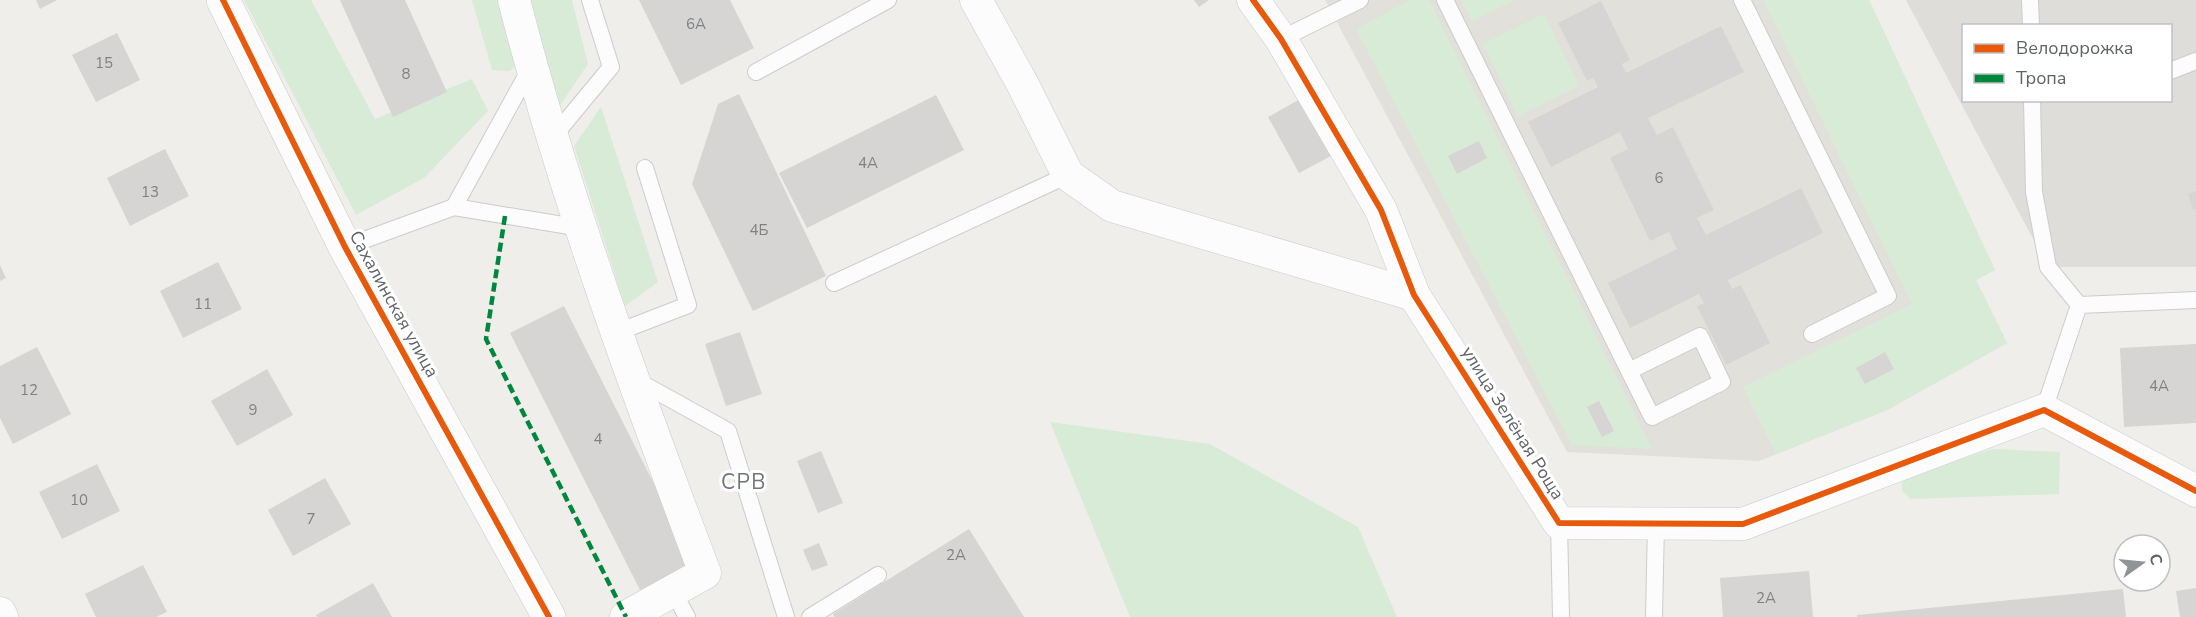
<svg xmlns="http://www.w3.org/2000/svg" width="2196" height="617" font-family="'Nunito Sans',sans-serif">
<rect width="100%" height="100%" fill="#efeeea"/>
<!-- industrial -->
<path fill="#dfddda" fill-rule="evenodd" d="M1906 0H2196V267H2048ZM1964 26H2170V100H1964Z"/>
<!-- education -->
<path fill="#e2e0da" d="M1325 0H1869L1995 270 1976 280 2007 343 1887 410 1759 461 1567 452Z"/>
<!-- green -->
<g fill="#d8ebd6">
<path d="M244 0H311L375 119 472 79 488 111 424 178 356 215Z"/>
<path d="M472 0H501L519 60 510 71 492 70Z"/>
<path d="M531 0H572L588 64 559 107Z"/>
<path d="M1410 0H1429L1652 449 1572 445 1356 29Z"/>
<path d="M1461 0H1515L1472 21Z"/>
<path d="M1763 0H1869L1995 270 1976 280 2007 343 1887 410 1776 454 1743 387 1912 304Z"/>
<path d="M1544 14 1579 86 1518 116 1483 44Z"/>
<path d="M601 107 658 282 625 306 574 146Z"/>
<path d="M1050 422 1210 444 1358 527 1397 617H1130Z"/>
<path d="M1992 449 2060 452 2059 494 1910 499 1902 491V481L1909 476Z"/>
</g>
<!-- building -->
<g fill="#d6d5d3">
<path d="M36 0H57L40 9Z"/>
<path d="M340 0H405L447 92 393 117Z"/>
<path d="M639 0H730L754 48 681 85Z"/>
<path d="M1194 0H1209L1199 7Z"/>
<path d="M1601 1 1630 60 1622 64 1626 73 1721 26 1744 72 1648 118 1657 135 1673 127 1714 210 1697 218 1706 235 1801 188 1823 233 1728 280 1732 289 1741 285 1770 343 1726 365 1697 306 1704 303 1699 294 1630 328 1608 283 1677 249 1669 232 1650 241 1610 158 1628 149 1620 132 1551 167 1528 122 1598 87 1593 78 1587 81 1558 23Z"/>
<path d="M117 33 140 80 96 102 72 55Z"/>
<path d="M739 94 826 276 753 311 692 184 718 104Z"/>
<path d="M936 95 964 150 807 228 779 173Z"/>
<path d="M1300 99 1331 156 1299 173 1268 117Z"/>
<path d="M1479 141 1487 158 1457 174 1448 156Z"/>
<path d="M165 149 189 196 130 226 107 178Z"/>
<path d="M2196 191V209L2193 210 2188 194Z"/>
<path d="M218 262 242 309 183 338 160 291Z"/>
<path d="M0 265 6 278 0 281Z"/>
<path d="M564 306 694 563 640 590 510 333Z"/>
<path d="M740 332 762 394 726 406 705 344Z"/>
<path d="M2196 344V423L2124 427 2120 348Z"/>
<path d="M37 347 71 414 13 444 0 418V366Z"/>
<path d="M1885 352 1894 369 1865 384 1856 368Z"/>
<path d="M267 369 293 415 237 446 211 401Z"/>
<path d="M1599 401 1614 431 1602 437 1587 407Z"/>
<path d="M821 451 843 503 818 513 797 461Z"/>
<path d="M97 464 120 511 62 539 39 492Z"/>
<path d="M325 478 351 524 293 556 268 510Z"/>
<path d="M969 529 1024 617H834L833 614Z"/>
<path d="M819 543 828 565 812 571 803 550Z"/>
<path d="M143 565 167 612 156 617H96L85 594Z"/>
<path d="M1809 571 1813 617H1723L1720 578Z"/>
<path d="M373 583 392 617H317L316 615Z"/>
<path d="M2196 588V617H2180L2176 591Z"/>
<path d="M2123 589 2126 617H1857V615Z"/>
</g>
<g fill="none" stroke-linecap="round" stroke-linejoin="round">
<defs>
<g id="lane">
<path d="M1445 0 1629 371 1652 417 1722 382 1700 336 1629 371"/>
<path d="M1742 0 1888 296 1812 334"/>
<path d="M2030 0 2031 26"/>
<path d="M1281 39 1360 0"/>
<path d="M2170 71 2196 61"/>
<path d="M756 72 888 0"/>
<path d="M2032 100 2034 192 2048 267 2079 305"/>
<path d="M553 137 611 67 590 0"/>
<path d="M454 207 531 67"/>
<path d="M345 247 454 207 581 228"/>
<path d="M834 283 1068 175"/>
<path d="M618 332 688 305 645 168"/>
<path d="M636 380 728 431 786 617"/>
<path d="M2044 410 2079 305 2196 300"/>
<path d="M1559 523 1561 617"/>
<path d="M673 591 687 617"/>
<path d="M810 617 878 575"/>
<path d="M1654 617 1656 523"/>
</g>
<g id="street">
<path d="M514 0C564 195 634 385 705 573L626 617"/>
<path d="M976 0 1022 83 1068 175 1112 206 1414 295"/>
<path d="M1253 0 1281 39 1381 210 1414 295 1559 523 1743 524 2044 410 2196 491"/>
<path d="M0 613 2 617"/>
</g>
<path id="secondary" d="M223 0 345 247 549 617"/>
</defs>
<!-- lane casing -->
<use href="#lane" stroke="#cbcccc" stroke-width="18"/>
<!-- street casing -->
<use href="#street" stroke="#cbcccc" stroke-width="33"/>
<!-- secondary casing -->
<use href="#secondary" stroke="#cacacb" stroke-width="34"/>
<!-- lane -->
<use href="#lane" stroke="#fdfcfc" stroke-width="16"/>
<!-- street -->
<use href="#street" stroke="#fdfcfc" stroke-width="32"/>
<!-- secondary -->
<use href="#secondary" stroke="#fdfcfc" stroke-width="33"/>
<!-- quiet -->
<path stroke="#00873e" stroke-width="4.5" stroke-dasharray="9 4.5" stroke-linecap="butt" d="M505 216 486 339 626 617"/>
<defs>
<g id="cycleway">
<path d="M223 0 345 247 549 617"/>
<path d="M1253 0 1281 39 1381 210 1414 295 1559 523 1743 524 2044 410 2196 491"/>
</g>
</defs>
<!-- cycleway casing -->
<use href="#cycleway" stroke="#fff" stroke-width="10"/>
<!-- cycleway -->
<use href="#cycleway" stroke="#e8590c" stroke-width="6"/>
</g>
<g text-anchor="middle" stroke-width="6" stroke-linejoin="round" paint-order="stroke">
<!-- number labels -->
<g font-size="15" fill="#7e8184">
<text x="696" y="29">6А</text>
<text x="104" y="68">15</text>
<text x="406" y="79">8</text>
<text x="868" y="168">4А</text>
<text x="1659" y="183">6</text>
<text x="150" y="197">13</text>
<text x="759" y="235">4Б</text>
<text x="203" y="309">11</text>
<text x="2159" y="391">4А</text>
<text x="29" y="395">12</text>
<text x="253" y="415">9</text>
<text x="598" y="444">4</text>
<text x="79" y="505">10</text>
<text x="311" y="524">7</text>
<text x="956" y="560">2А</text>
<text x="1766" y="603">2А</text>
</g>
<!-- street labels -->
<g font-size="18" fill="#5f6368" stroke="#fff">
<text transform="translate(394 304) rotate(61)" y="6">Сахалинская улица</text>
<text transform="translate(1513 423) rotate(58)" y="6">улица Зелёная Роща</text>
</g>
<!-- quarter labels -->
<g font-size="21" letter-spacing="1.5" fill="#70757a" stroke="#fff">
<text x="744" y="489">СРВ</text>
</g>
</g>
<!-- legend -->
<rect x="1962" y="24" width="210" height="78" fill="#ffffff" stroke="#bfc1c3" stroke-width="1.5"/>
<rect x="1974" y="44" width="30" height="9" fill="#e8590c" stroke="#bfc1c3" stroke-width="1.5"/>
<text x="2016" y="54" font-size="18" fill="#5f6368">Велодорожка</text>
<rect x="1974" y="74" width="30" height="9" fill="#00873e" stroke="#bfc1c3" stroke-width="1.5"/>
<text x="2016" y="84" font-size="18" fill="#5f6368">Тропа</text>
<!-- north arrow -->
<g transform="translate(2142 563) rotate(75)"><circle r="28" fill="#ffffff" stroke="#bfc1c3" stroke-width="1.5"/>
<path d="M0-4.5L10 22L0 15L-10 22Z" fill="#919496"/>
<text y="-9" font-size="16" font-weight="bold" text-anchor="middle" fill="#5f6368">С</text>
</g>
</svg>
